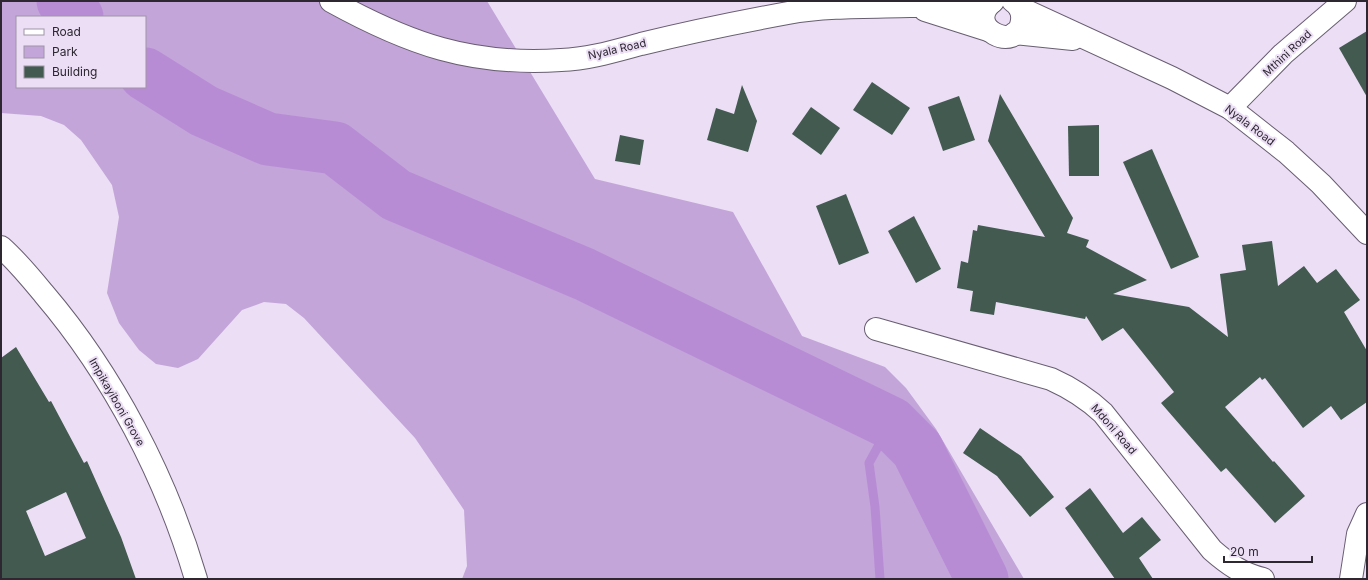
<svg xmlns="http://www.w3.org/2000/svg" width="1368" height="580" font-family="Inter,sans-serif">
<rect width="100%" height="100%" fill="#ebdef5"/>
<!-- green -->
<path fill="#c3a5d9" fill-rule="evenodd" d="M1 1H487L595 179 733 212 802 336 885 367 906 388 936 429 1024 579H462L467 566 464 510 415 438 304 318 286 304 264 302 242 310 198 359 178 368 156 364 139 350 119 323 107 293 119 217 112 185 81 140 64 125 41 116 1 113ZM17 17H145V87H17Z"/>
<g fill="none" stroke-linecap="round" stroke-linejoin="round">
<!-- stream -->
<path stroke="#b88cd5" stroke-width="9" d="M880 579 875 507 869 463 891 423"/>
<!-- river -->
<g stroke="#b88cd5" stroke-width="53">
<path d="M63 1 77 17"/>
<path d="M145 74 204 111 268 139 335 148 396 195 584 274 891 423 917 449 982 579"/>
</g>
</g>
<!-- building -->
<g fill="#425a4f" fill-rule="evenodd">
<path d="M1367 31V97L1339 48Z"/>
<path d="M872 82 910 108 892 135 853 110Z"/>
<path d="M742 85 757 121 748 152 707 140 716 108 734 114Z"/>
<path d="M1000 94 1073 218 1067 233 1089 240 1086 247 1147 280 1113 294 1189 307 1228 337 1220 274 1246 270 1242 245 1272 241 1278 286 1304 266 1317 283 1336 269 1360 300 1344 312 1367 351V402L1341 420 1331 406 1303 428 1265 378 1262 380 1260 377 1225 407 1273 462 1274 461 1305 496 1275 523 1226 468 1221 472 1161 403 1174 392 1123 328 1102 341 1086 316 1085 319 996 302 994 315 970 311 973 291 957 288 961 261 968 263 973 230 977 231 978 225 1045 237 988 141Z"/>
<path d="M959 96 975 140 943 151 928 107Z"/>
<path d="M811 107 840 128 821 155 792 134Z"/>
<path d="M1099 125V176H1069L1068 126Z"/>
<path d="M620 135 644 140 640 165 615 161Z"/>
<path d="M1152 149 1199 257 1171 269 1123 162Z"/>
<path d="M846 194 869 253 839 265 816 206Z"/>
<path d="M914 216 941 269 916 283 888 231Z"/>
<path d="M16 347 49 402 51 401 84 463 87 461 121 537 136 579H1V358ZM66 492 86 538 45 556 26 511Z"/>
<path d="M980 428 1021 456 1054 497 1030 517 997 476 963 453Z"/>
<path d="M1090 488 1123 533 1142 517 1161 540 1139 558 1153 579H1115L1065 508Z"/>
</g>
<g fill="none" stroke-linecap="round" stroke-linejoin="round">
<defs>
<g id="minor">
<path d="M331 1C409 44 471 66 561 60 589 59 615 51 641 44 690 32 739 22 788 13 825 6 872 7 910 6 937 6 965 3 992 2"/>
<path d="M993 1C961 27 1019 56 1022 20 1023 12 1019 5 1013 1"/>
<path d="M1020 8 1172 78 1230 108 1286 152 1321 184 1367 233"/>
<path d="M925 10 988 30"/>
<path d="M1015 33 1073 39"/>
<path d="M1230 108 1283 54 1345 1"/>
<path d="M1 247C17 261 30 277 44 294 113 375 166 477 196 579"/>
<path d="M876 329 1051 379C1071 388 1087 398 1103 413L1212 550C1228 564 1242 574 1263 579"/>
<path d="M1351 579 1358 534 1367 514"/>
</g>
</defs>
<!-- minor casing -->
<use href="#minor" stroke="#685d71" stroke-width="24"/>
<!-- minor -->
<use href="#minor" stroke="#fff" stroke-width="22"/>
</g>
<g text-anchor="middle" stroke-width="4" stroke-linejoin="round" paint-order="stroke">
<!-- street labels -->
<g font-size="11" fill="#2c2730" stroke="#ebdef5">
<text transform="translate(617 49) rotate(-13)" y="4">Nyala Road</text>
<text transform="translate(1287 53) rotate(-43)" y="4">Mthini Road</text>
<text transform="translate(1250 125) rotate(37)" y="4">Nyala Road</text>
<text transform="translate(117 402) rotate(60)" y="4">Impikayiboni Grove</text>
<text transform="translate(1114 429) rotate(49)" y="4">Mdoni Road</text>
</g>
</g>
<!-- border -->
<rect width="1368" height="580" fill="none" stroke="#2c2730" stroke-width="4"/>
<!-- legend -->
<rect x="16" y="16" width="130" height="72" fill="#ebdef5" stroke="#9f95a6"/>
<rect x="24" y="29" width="20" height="6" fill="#ffffff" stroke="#9f95a6"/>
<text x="52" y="36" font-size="12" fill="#2c2730">Road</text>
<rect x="24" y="46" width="20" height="12" fill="#c3a5d9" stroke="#9f95a6"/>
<text x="52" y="56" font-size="12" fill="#2c2730">Park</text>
<rect x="24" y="66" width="20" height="12" fill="#425a4f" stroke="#9f95a6"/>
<text x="52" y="76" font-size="12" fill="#2c2730">Building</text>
<!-- scale -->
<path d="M1224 556v6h88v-6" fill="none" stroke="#2c2730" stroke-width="2"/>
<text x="1230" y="556" font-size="12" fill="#2c2730" stroke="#ebdef5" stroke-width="3" paint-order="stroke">20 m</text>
</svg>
